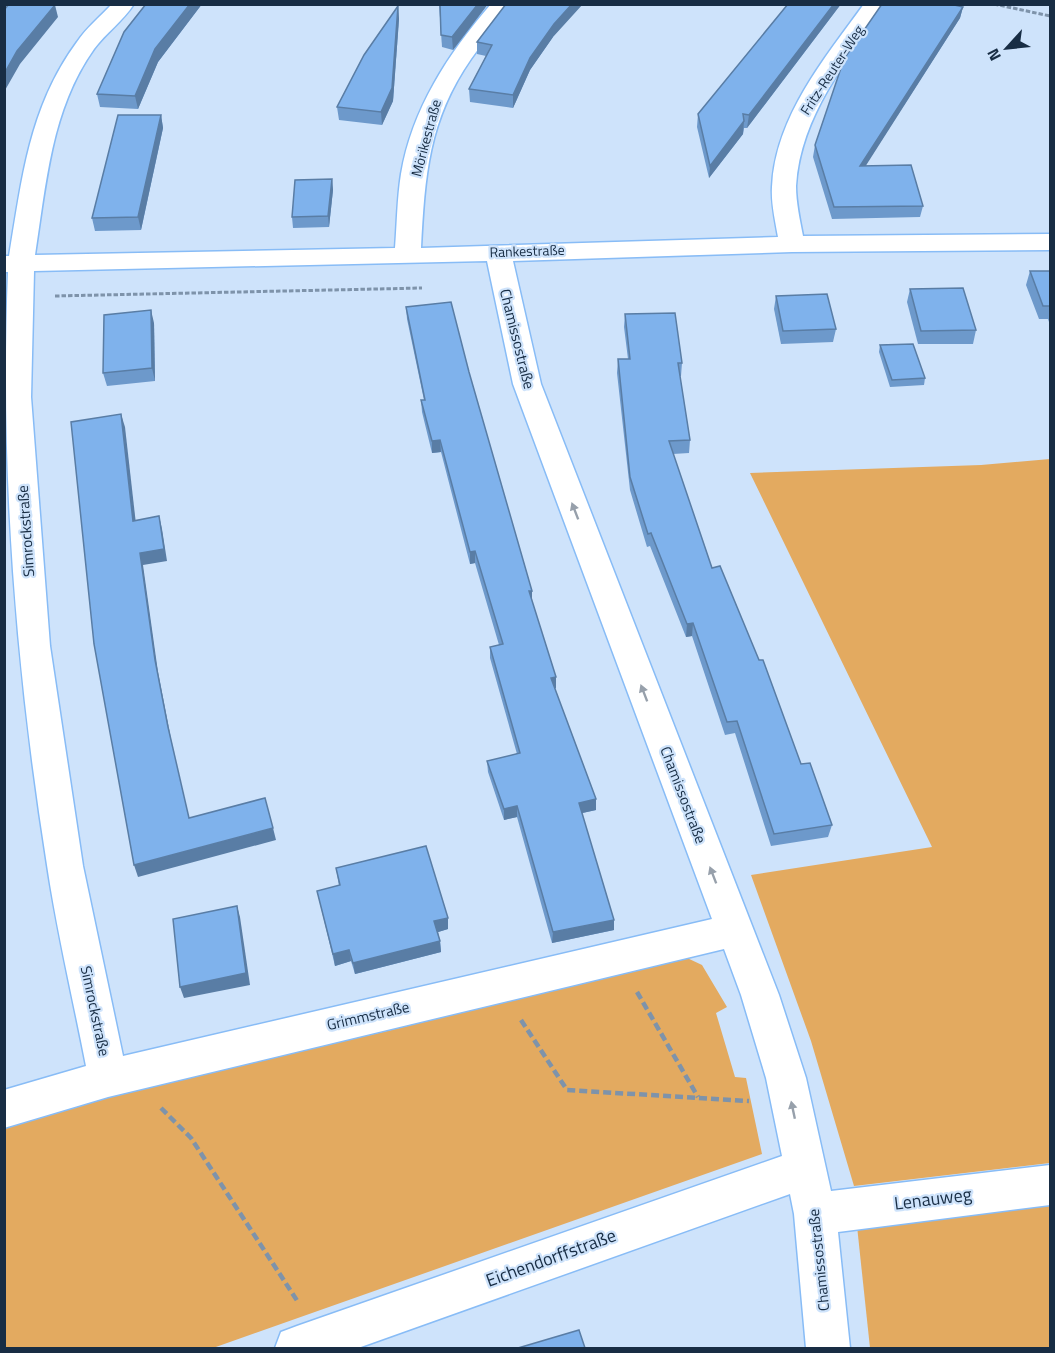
<svg xmlns="http://www.w3.org/2000/svg" width="1055" height="1353" font-family="'Titillium Web',sans-serif">
<rect width="100%" height="100%" fill="#cee3fb"/>
<!-- green -->
<g fill="#e3aa60">
<path d="M1050 459V1163L854 1186 811 1041 751 875 932 847 750 473 981 465Z"/>
<path d="M685 957 702 965 727 1007 716 1013 735 1077 746 1078 762 1154 213 1348H5V1126L108 1095 387 1031Z"/>
<path d="M1050 1206V1348H870L857 1226Z"/>
</g>
<g fill="none" stroke-linecap="round" stroke-linejoin="round">
<defs>
<path id="minor" d="M112 4H134C123 21 106 33 94 49 51 109 46 185 35 255L395 248C397 224 397 199 401 174 412 109 448 54 491 4H513C500 23 484 40 471 59 428 121 425 176 421 248L778 237C775 220 771 203 772 187 775 117 825 58 864 4H885C848 59 800 116 796 186 796 203 800 220 803 236L1050 234V250L792 252 513 261 541 384 779 995 806 1078 831 1191 1050 1165V1205L838 1232 850 1348H806L794 1214 790 1194 358 1348H275L281 1332 297 1326 782 1156 766 1078 741 995 724 949 108 1097 4 1128V1090L86 1066C73 999 57 932 47 865 16 669 0 470 8 272H4V256H9C22 179 29 107 77 42 86 28 100 17 112 4ZM487 261 513 384 712 919 123 1056 83 866 50 646 31 397 34 271Z"/>
</defs>
<!-- minor casing -->
<use href="#minor" stroke="#88bcf6" stroke-width="3"/>
<!-- path-far1 -->
<g stroke="#7e93aa" stroke-width="3" stroke-dasharray="4.5 2" stroke-linecap="butt">
<path d="M994 4 1050 16"/>
<path d="M55 296 422 288"/>
</g>
<!-- path -->
<g stroke="#7e93aa" stroke-width="4.5" stroke-dasharray="8 4" stroke-linecap="butt">
<path d="M637 992 698 1097"/>
<path d="M521 1020 567 1090 749 1101"/>
<path d="M161 1108 191 1138 298 1302"/>
</g>
<!-- minor -->
<use href="#minor" fill="#fff" fill-rule="evenodd"/>
</g>
<!-- wall -->
<g fill="#6d99cb">
<path d="M146 4H202L158 62 138 109 100 107 97 94Z"/>
<path d="M439 4H488L453 50 442 47Z"/>
<path d="M788 4H841L747 128H744L743 134 709 178 697 127 698 114Z"/>
<path d="M398 6 399 19 393 101 382 125 339 120 337 107Z"/>
<path d="M963 7 960 18 865 166 923 206 920 217 832 219 813 157 815 145Z"/>
<path d="M553 37 530 70 513 108 470 102 469 89 486 56 477 54V42Z"/>
<path d="M161 115 163 128 141 230 95 231 92 218Z"/>
<path d="M332 179 333 190 329 227 293 228 292 217Z"/>
<path d="M1030 271H1050V325L1048 319H1039L1026 285Z"/>
<path d="M910 289 976 330 973 344H918L907 302Z"/>
<path d="M776 296 836 329 833 342 781 344 774 309Z"/>
<path d="M406 307 469 372 532 591V602L556 677V688L555 689 596 799V810L582 813 614 930 552 943 517 817 504 820 488 772 487 761 517 754 490 658V647L499 645 475 563 470 564 441 452 432 453 422 412 421 400H424L407 319Z"/>
<path d="M625 314 682 363 681 376H680L690 440 689 453 673 454 712 568 801 764 832 825 828 837 771 846 735 733 725 735 692 636 686 637 650 546 647 547 630 490 617 373 618 359H628L624 327Z"/>
<path d="M154 323 155 381 107 386 103 373Z"/>
<path d="M880 345 925 378 924 385 890 387 879 352Z"/>
<path d="M336 868 448 929 438 932 440 941 441 952 355 974 351 961 335 966 317 891 339 886Z"/>
</g>
<!-- shaded-wall -->
<g fill="#597da5">
<path d="M190 4H202L158 62 138 109 135 96 155 49Z"/>
<path d="M478 4H488L453 50 452 37Z"/>
<path d="M572 4H583L553 37 530 70 513 108V95L530 58 554 24Z"/>
<path d="M834 4H841L747 128 749 115Z"/>
<path d="M55 5 58 17 20 64 4 92V74L17 51Z"/>
<path d="M398 6 399 19 393 101 382 125 381 112Z"/>
<path d="M963 7 960 18 858 178 860 166Z"/>
<path d="M161 115 163 128 141 230 138 217Z"/>
<path d="M744 121 743 134 709 178 710 166Z"/>
<path d="M332 179 333 190 329 227 328 216Z"/>
<path d="M151 310 154 323 155 381 152 368Z"/>
<path d="M121 414 125 427 137 533 133 521Z"/>
<path d="M440 440 441 452 432 453V441Z"/>
<path d="M159 516 162 529 167 561 143 565 158 672 171 739 193 829 168 727 155 660 140 553Z"/>
<path d="M475 551V563L470 564V552Z"/>
<path d="M529 591H532V602Z"/>
<path d="M693 623 692 636 686 637 687 624Z"/>
<path d="M556 677V688L550 689 551 678Z"/>
<path d="M596 799V810L578 814 579 803Z"/>
<path d="M517 806V817L504 820V809Z"/>
<path d="M273 828 276 840 138 877 134 865Z"/>
<path d="M237 906 240 917 250 985 184 998 180 987Z"/>
<path d="M448 918V929L435 933 434 921Z"/>
<path d="M614 920V930L552 943 553 932Z"/>
<path d="M440 941 441 952 355 974 353 963Z"/>
<path d="M349 950 351 961 335 966 333 954Z"/>
</g>
<!-- building -->
<g fill="#7fb2ec" stroke="#597da5" stroke-width="1.5">
<path d="M9 4 55 5 17 51 4 74V10Z"/>
<path d="M146 4H190L155 49 135 96 97 94 124 32Z"/>
<path d="M440 4H478L452 37 441 35Z"/>
<path d="M506 4H572L554 24 530 58 513 95 469 89 492 45 477 42Z"/>
<path d="M788 4H834L749 115 743 114 744 121 710 166 698 114Z"/>
<path d="M882 4H950L963 7 860 166 911 165 923 206 834 207 815 145 844 59Z"/>
<path d="M398 6 392 88 381 112 337 107 364 55Z"/>
<path d="M118 115H161L138 217 92 218Z"/>
<path d="M332 179 328 216 292 217 295 180Z"/>
<path d="M1030 271H1050V306H1043Z"/>
<path d="M963 288 976 330 921 331 910 289Z"/>
<path d="M827 294 836 329 783 331 776 296Z"/>
<path d="M451 302 469 372 532 591H529L556 677 551 678 596 799 579 803 614 920 553 932 517 806 504 809 487 761 520 753 490 647 503 644 475 551 470 552 440 440 432 441 421 400H425L406 307Z"/>
<path d="M151 310 152 368 103 373 104 315Z"/>
<path d="M675 313 682 363H678L690 440 669 441 712 568 720 566 759 660H763L801 764 810 763 832 825 774 834 737 721 727 722 693 623 687 624 651 533 648 534 630 477 618 359H630L625 314Z"/>
<path d="M913 344 925 378 892 380 880 345Z"/>
<path d="M121 414 133 521 159 516 164 549 140 553 155 660 168 727 189 818 265 798 273 828 134 865 94 644 71 422Z"/>
<path d="M426 846 448 918 434 921 440 941 353 963 349 950 333 954 317 891 340 885 336 868Z"/>
<path d="M237 906 246 973 180 987 173 919Z"/>
<path d="M579 1330 585 1348H518Z"/>
</g>
<!-- one-way arrows -->
<defs><path id="oneway-solid" d="M-6-.8H1V-3.2L6.5 0L1 3.2V.8H-6Z" transform="scale(1.5)"/></defs>
<g fill="#97a0ab">
<use href="#oneway-solid" transform="translate(575 511) rotate(-111)"/>
<use href="#oneway-solid" transform="translate(644 693) rotate(-111)"/>
<use href="#oneway-solid" transform="translate(713 875) rotate(-111)"/>
<use href="#oneway-solid" transform="translate(793 1110) rotate(-102)"/>
</g>
<g text-anchor="middle" stroke-width="4.5" stroke-linejoin="round" paint-order="stroke">
<!-- far-street labels -->
<g font-size="14" fill="#182d44" stroke="#cee3fb">
<text transform="translate(832 70) rotate(-57)" y="5">Fritz-Reuter-Weg</text>
<text transform="translate(426 138) rotate(-75)" y="5">Mörikestraße</text>
<text transform="translate(527 251) rotate(-2)" y="5">Rankestraße</text>
</g>
<!-- street labels -->
<g font-size="15" fill="#182d44" stroke="#cee3fb">
<text transform="translate(517 339) rotate(76)" y="5">Chamissostraße</text>
<text transform="translate(26 531) rotate(-94)" y="5">Simrockstraße</text>
<text transform="translate(683 795) rotate(69)" y="5">Chamissostraße</text>
<text transform="translate(95 1011) rotate(78)" y="5">Simrockstraße</text>
<text transform="translate(368 1016) rotate(-13)" y="5">Grimmstraße</text>
<text transform="translate(819 1260) rotate(-96)" y="5">Chamissostraße</text>
</g>
<!-- near-street labels -->
<g font-size="18" fill="#182d44" stroke="#cee3fb">
<text transform="translate(933 1199) rotate(-7)" y="6">Lenauweg</text>
<text transform="translate(551 1258) rotate(-20)" y="6">Eichendorffstraße</text>
</g>
</g>
<!-- border -->
<rect width="1055" height="1353" fill="none" stroke="#182d44" stroke-width="12"/>
<!-- north arrow -->
<g transform="translate(1007 48) rotate(243)" stroke="#cee3fb" stroke-width="4.5" paint-order="stroke">
<path d="M0-4.5L10 22L0 15L-10 22Z" fill="#182d44"/>
<text y="-9" font-size="16" font-weight="bold" text-anchor="middle" fill="#182d44">N</text>
</g>
</svg>
